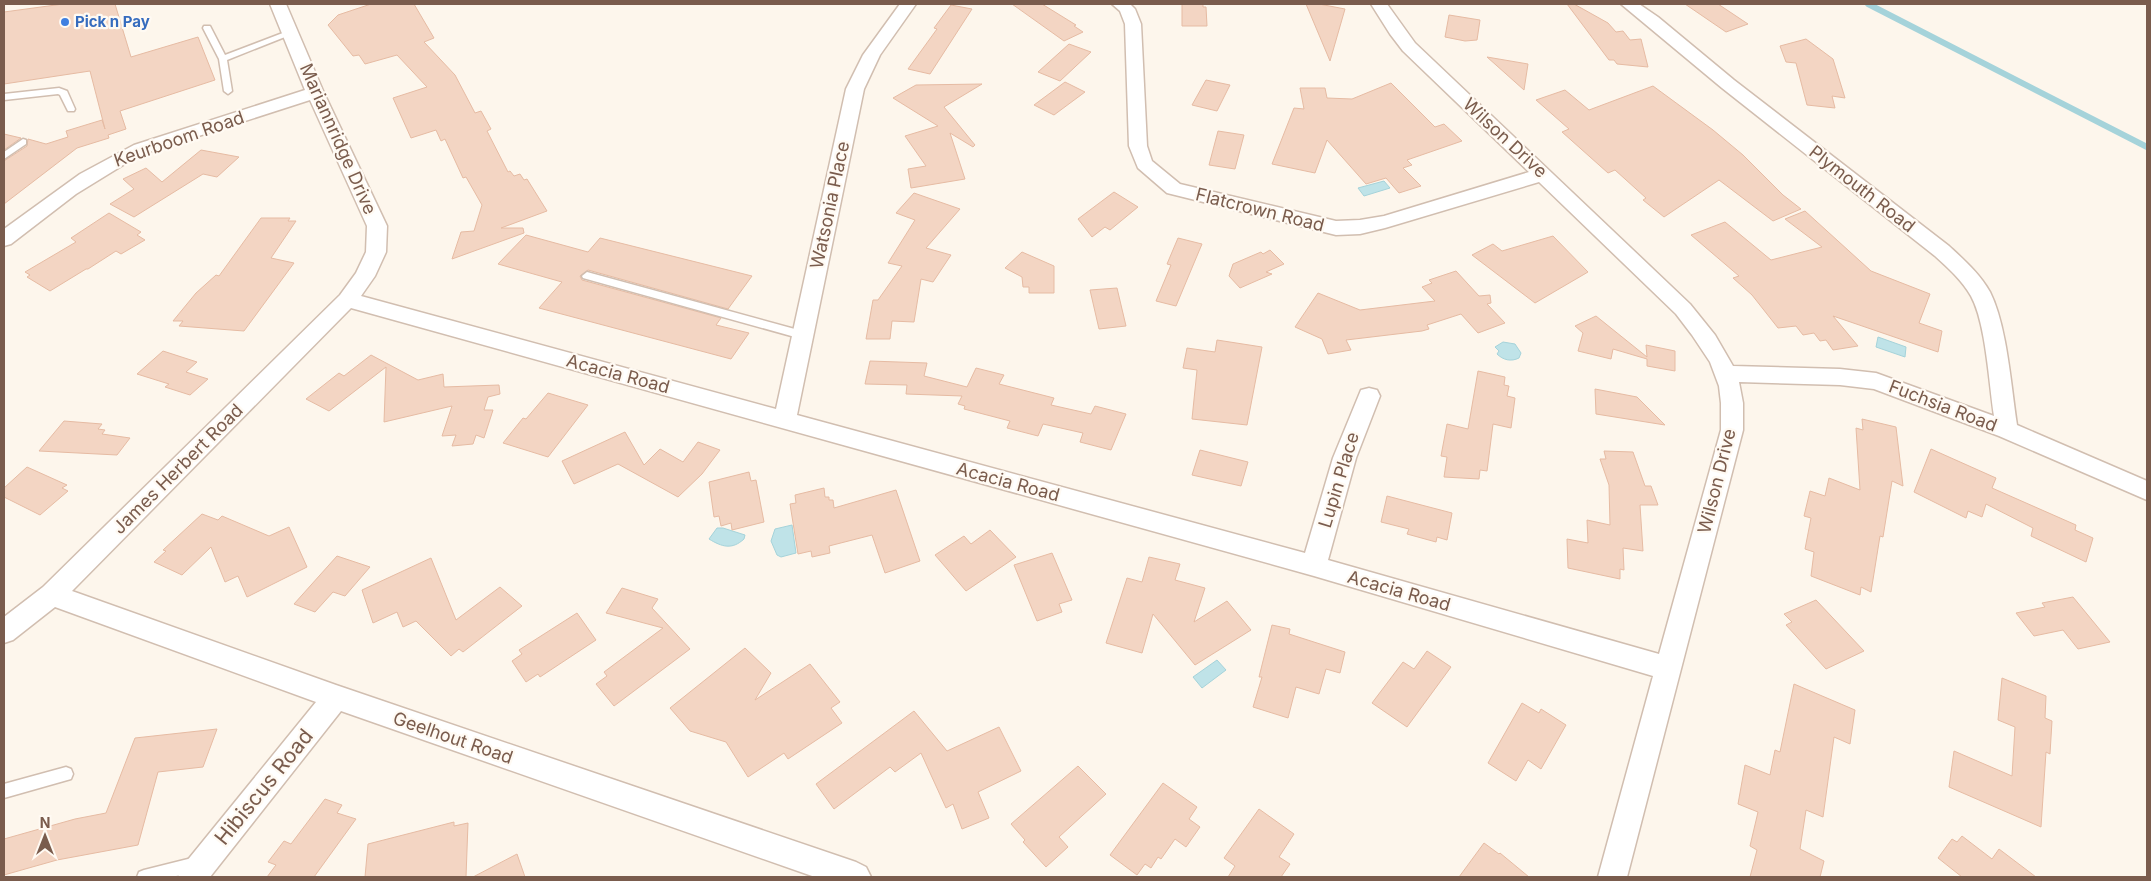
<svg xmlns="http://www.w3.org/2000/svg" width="2151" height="881" font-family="Inter,sans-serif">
<rect width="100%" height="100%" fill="#fdf6ec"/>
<!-- water -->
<g fill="#bfe3e8" stroke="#a5d3da">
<path d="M1384 181 1390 188 1364 196 1358 188Z"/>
<path d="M1878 337 1906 347 1905 357 1876 347Z"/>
<path d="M1503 342 1515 344 1521 353 1519 358C1511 362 1503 360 1497 354L1499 351 1495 347Z"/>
<path d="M792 525 796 553 781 557 777 555 771 541 775 529Z"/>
<path d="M717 528H723L745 535 744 539C732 550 722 547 709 539Z"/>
<path d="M1217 660 1226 670 1202 688 1193 677Z"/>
</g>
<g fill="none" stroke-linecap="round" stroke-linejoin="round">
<!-- stream -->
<path stroke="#a5d3da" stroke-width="6" d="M1868 4 2147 147"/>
</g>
<!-- building -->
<g fill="#f3d5c3" stroke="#e6bba3">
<path d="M63 4H115L131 57 198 37 215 80 120 111 126 129 108 135 109 138 77 148 4 204V161L27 146 28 139 46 144 68 137 66 131 102 120 105 129 90 71 4 84V12Z"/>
<path d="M371 4H414L434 38 424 42 455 75 475 113 481 111 491 129 487 131 508 172 510 171 514 176 520 174 524 180 527 179 547 211 501 228H523L524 233 452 259 461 232 474 231 482 205 466 177 463 178 445 139 441 141 436 130 411 138 393 98 427 87 397 55 365 64 359 55 353 56 328 25 338 15Z"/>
<path d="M1012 4H1042L1076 25 1074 26 1083 32 1064 41Z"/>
<path d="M1182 4H1203V7H1206L1207 26H1182Z"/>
<path d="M1306 4H1319L1345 9 1330 61Z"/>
<path d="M1567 4H1574L1608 23 1616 32 1623 31 1630 40 1641 39 1648 67 1617 64 1614 60H1609Z"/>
<path d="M1685 4H1718L1748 24 1726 32Z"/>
<path d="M951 5 972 9 930 74 908 69 937 29 934 28Z"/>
<path d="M1449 15 1480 20 1477 40 1465 41 1445 37Z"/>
<path d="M1806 39 1833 59 1845 98 1832 96 1835 108 1807 105 1796 63 1786 62 1780 46Z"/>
<path d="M1069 44 1091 52 1060 81 1038 72Z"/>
<path d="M1487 57 1528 64 1524 90Z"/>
<path d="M1206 80 1230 85 1217 111 1192 105Z"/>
<path d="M1065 82 1085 92 1054 115 1034 105Z"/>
<path d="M1391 83 1435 127 1444 124 1462 141 1407 160 1412 165 1403 168 1421 186 1399 193 1386 178 1366 184 1327 140 1315 173 1272 164 1294 108 1304 109 1300 88H1325L1327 98 1352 99Z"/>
<path d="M982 84 944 107 975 145 973 147 950 133 965 179 911 188 908 169 926 166 905 136 938 126 893 98 916 85Z"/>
<path d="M1653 86 1713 130 1743 155 1783 195 1801 209 1773 221 1719 180 1664 217 1643 200 1646 198 1615 170 1608 173 1562 132 1569 129 1536 100 1565 90 1589 110Z"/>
<path d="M1218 131 1244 135 1235 169 1209 165Z"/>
<path d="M4 134 21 138 4 150Z"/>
<path d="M201 150 239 157 217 177 203 174 134 217 110 204 134 189 123 179 146 168 162 182Z"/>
<path d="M1114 192 1138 207 1110 230 1105 227 1092 237 1078 219Z"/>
<path d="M914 193 960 209 926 248 951 255 933 282 921 279 914 322 892 321 890 339H866L873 300H878L902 266 888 263 915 220 896 213Z"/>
<path d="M1805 211 1871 271 1930 294 1919 323 1942 331 1938 352 1833 316 1858 346 1833 350 1826 340 1820 341 1814 333 1803 335 1796 326 1778 328 1752 295 1733 278 1739 276 1691 235 1725 222 1771 260 1822 247 1785 219Z"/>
<path d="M109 213 141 232 137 235 145 240 121 254 116 251 88 269H86L50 291 27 277 30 275 25 272 76 242 71 238Z"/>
<path d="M261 218H290L288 221H296L271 258 294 263 244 331 179 326 183 321H173L196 293 216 275 219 276Z"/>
<path d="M526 235 588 252 600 238 752 276 728 309 588 270 580 276 582 280 721 318 716 325 749 333 731 359 539 308 562 282 498 264Z"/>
<path d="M1553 236 1588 272 1535 303 1472 255 1493 244 1502 251Z"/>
<path d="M1178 238 1202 244 1176 306 1156 301 1171 265 1167 264Z"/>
<path d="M1270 250 1284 264 1266 272 1272 274 1240 288 1229 276 1233 264 1261 252 1263 254Z"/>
<path d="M1022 252 1054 266V293H1029V287H1023L1022 277 1005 268Z"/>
<path d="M1456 271 1479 296 1490 295 1491 303 1487 304 1505 323 1478 333 1461 314 1427 325 1429 329 1422 331 1346 340 1351 350 1328 354 1322 339 1295 327 1318 293 1360 310 1435 301 1422 287 1432 283 1429 280Z"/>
<path d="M1117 288 1126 326 1099 329 1090 290Z"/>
<path d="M1596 316 1647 357 1646 345 1675 351V371L1647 366V359L1613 349 1611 359 1578 351 1583 333 1575 326Z"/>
<path d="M1217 340 1262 347 1247 425 1192 419 1197 370 1183 368 1187 348 1215 352Z"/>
<path d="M163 351 197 362 186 372 208 379 190 395 165 387 169 384 137 374Z"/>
<path d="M371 355 418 380 443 374 444 387 499 385 500 394 488 397 484 410H493L484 438 476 435 473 444 452 446 456 435 442 436 452 406 384 422 386 367 329 411 306 399 339 373 344 376Z"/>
<path d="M870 361 927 363 924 376 967 387 976 368 1004 375 999 384 1054 398 1051 405 1091 414 1095 406 1126 414 1111 450 1080 442 1083 433 1043 424 1038 436 1007 428 1010 421 964 409 965 406 958 404 962 396 906 394 907 385 865 384Z"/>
<path d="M1478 371 1505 377 1504 385 1509 386 1507 396 1515 398 1511 428 1493 424 1487 471 1480 470 1479 479 1444 477 1447 457 1441 456 1447 424 1468 429Z"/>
<path d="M1595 389 1637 397 1665 425 1596 414Z"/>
<path d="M548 393 588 405 548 457 503 443 523 418 526 419Z"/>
<path d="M1862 419 1896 427 1903 486 1892 481 1883 537 1880 536 1871 592 1861 587 1860 595 1811 576 1814 552 1805 549 1811 518 1804 516 1810 491 1825 496 1829 478 1860 490 1856 428 1863 430Z"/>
<path d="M64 421 102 424 98 429 105 430 102 434 130 438 117 455 39 451Z"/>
<path d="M625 432 644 465 660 449 683 462 698 442 720 450 702 474 678 497 618 464 574 484 562 461Z"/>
<path d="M1931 449 1996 478 1992 488 2076 525 2075 530 2093 538 2086 562 2031 536 2033 528 1986 504 1982 517 1968 511 1966 518 1914 492Z"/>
<path d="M1200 450 1248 462 1241 486 1192 475Z"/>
<path d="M1604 451 1633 452 1645 486H1651L1658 505H1640L1643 551 1623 548 1624 570 1620 569V579L1568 568 1567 539 1588 543 1587 520 1610 525 1609 485 1600 459H1606Z"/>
<path d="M27 467 67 485 62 488 68 491 40 515 4 497V488Z"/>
<path d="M749 472 751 481 756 480 764 522 732 530 731 523 721 526 719 516 714 517 709 482Z"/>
<path d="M824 488 825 497H829V500H833L834 508 896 490 920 561 885 573 872 535 829 546 830 553 812 557 811 551 798 554 790 504 796 503 795 495Z"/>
<path d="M1387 496 1452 513 1447 540 1437 537 1436 542 1407 534 1409 529 1381 522Z"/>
<path d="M202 514 218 520 222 516 269 536 289 527 307 567 247 597 238 576 225 582 211 547 182 575 154 562 166 551 163 550Z"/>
<path d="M990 530 1016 557 966 591 935 555 964 536 971 544Z"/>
<path d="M1052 553 1072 600 1059 604 1062 612 1037 621 1014 565Z"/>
<path d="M337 556 370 567 345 596 333 592 315 612 294 604Z"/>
<path d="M1149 557 1180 564 1175 580 1205 588 1194 622 1227 601 1251 630 1195 665 1153 614 1142 653 1106 643 1127 578 1142 582Z"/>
<path d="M431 558 456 620 500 587 522 606 463 652 459 649 451 656 416 621 403 627 397 612 373 623 362 590Z"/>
<path d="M622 588 658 599 652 608 690 649 614 706 596 684 607 676 604 672 663 628 606 613Z"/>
<path d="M2073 597 2110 642 2078 649 2063 630 2034 636 2016 613 2045 607 2042 603Z"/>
<path d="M1816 600 1864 651 1826 669 1786 625 1792 622 1784 614Z"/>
<path d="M577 613 596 640 540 677 538 674 526 682 512 661 522 654 519 650Z"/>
<path d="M1272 625 1290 629 1289 634 1345 652 1340 673 1326 669 1319 694 1296 687 1288 718 1253 707 1262 677H1259Z"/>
<path d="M745 648 771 673 755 700 810 664 840 702 831 708 842 723 788 759 784 753 748 777 726 742 690 731 670 708Z"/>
<path d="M1427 651 1451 667 1407 727 1372 703 1403 662 1414 669Z"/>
<path d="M2002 678 2046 696 2045 718 2052 721 2050 754 2046 752 2041 827 1949 787 1954 751 2012 776 2015 727 1998 720Z"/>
<path d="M1794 684 1855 710 1850 744 1834 737 1823 817 1806 810 1800 849 1824 861 1820 877H1750L1757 850 1750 846 1758 812 1738 804 1745 765 1770 775 1775 750 1780 752Z"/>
<path d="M1522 703 1539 713 1541 709 1566 725 1541 769 1528 760 1516 781 1488 763Z"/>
<path d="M914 711 947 751 999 727 1021 771 978 792 989 818 962 829 953 804 946 808 921 753 895 772 890 767 834 809 816 784Z"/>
<path d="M217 729 203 767 158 772 138 845 57 860 4 875V839L75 819 106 813 135 738Z"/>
<path d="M1078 766 1106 794 1059 837 1068 847 1046 867 1023 842 1025 840 1011 824Z"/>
<path d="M1163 783 1197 807 1189 819 1200 827 1186 847 1175 839 1161 859 1158 857 1151 868 1145 864 1137 875 1110 855Z"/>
<path d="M325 799 342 805 337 813 356 819 314 877H267L276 865 268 862 284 841 291 844Z"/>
<path d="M1259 809 1294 834 1279 857 1290 864 1281 877H1228L1235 866 1224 858Z"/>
<path d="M454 822V826L468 823 466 877H365L368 844Z"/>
<path d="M1962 836 1992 859 1999 849 2036 877H1962L1938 858 1952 839 1957 842Z"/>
<path d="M1484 843 1499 854 1500 853 1529 877H1459Z"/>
<path d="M517 854 525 877H473Z"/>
</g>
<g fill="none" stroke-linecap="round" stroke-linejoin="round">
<defs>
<g id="lane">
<path d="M204 26H210L225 55 288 31 295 33 227 60 232 91 228 94 224 91 219 59 203 28Z"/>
<path d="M59 88 67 91 75 109 74 111H68L60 95 58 94 4 100V94Z"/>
<path d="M23 139 26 140V144L4 159V152Z"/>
<path d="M587 272 802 331 807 335 802 339 583 278 582 276Z"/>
<path d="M66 767 71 769 73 774 71 779 4 798V784Z"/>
<path d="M196 857 201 859 203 864 201 869C181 878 158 878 137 877L139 872 144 870Z"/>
</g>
<path id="street" d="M270 4H286L324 93 387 226 386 252 375 276 361 296 776 409 846 89 863 55 900 4H916L880 55 864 89 797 415 1305 553 1333 458 1361 390 1369 388 1377 390 1380 396 1356 458 1328 560 1659 654 1721 430V403L1719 386 1710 362 1692 335 1676 314 1539 182 1385 228 1360 234 1336 235 1167 193 1138 168 1129 146 1125 24 1120 11 1112 4H1130L1135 9 1141 24 1147 146 1152 161 1180 184 1336 221 1360 220 1384 216 1529 172 1403 51 1390 34 1371 4H1387L1415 43 1690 304 1715 335 1733 366 1840 369 1876 373 1994 416C1989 384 1986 323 1971 296 1962 280 1948 268 1935 256L1722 88 1621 4H1639L1658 17 1734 80 1949 246C1964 260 1980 274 1990 292 2007 326 2011 386 2017 425L2147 481V500L1999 436 1874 389 1840 385 1739 382 1743 403V430L1627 877H1598L1653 676 1314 576 351 308 72 591 336 685 856 862 866 867 871 877H815L341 711 210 877H178L182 867 316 702 55 607 13 640 4 643V617L43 587 340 295 356 273 366 252 367 226 310 100 146 153 128 162 76 194 11 244 4 246V229L80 174 134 145 305 90Z"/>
</defs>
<!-- lane casing -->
<use href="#lane" stroke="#d1beb0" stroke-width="3"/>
<!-- street casing -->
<use href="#street" stroke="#d1beb0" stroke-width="3"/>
<!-- lane -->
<use href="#lane" fill="#fff" fill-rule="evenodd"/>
<!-- street -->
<use href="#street" fill="#fff" fill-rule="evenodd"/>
</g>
<!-- markers -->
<circle fill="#3f7fe0" stroke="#fffaf3" stroke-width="2" cx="65" cy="22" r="5"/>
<g text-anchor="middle" stroke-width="4.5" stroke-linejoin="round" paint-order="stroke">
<!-- far-shop labels -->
<g font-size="15" font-weight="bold" fill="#366cbe" stroke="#fffaf3" text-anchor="start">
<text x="75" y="27">Pick n Pay</text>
</g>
<!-- street labels -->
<g font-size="18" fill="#7a5c4d" stroke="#fffaf3">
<text transform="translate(1505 138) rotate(43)" y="6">Wilson Drive</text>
<text transform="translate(179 139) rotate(-19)" y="6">Keurboom Road</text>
<text transform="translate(338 139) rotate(66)" y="6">Mariannridge Drive</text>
<text transform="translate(1862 189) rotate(38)" y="6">Plymouth Road</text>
<text transform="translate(830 205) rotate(-78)" y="6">Watsonia Place</text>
<text transform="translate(1260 210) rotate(14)" y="6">Flatcrown Road</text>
<text transform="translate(618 374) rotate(15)" y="6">Acacia Road</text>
<text transform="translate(1943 406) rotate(21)" y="6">Fuchsia Road</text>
<text transform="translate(178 469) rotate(-45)" y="6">James Herbert Road</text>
<text transform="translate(1339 480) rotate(-73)" y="6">Lupin Place</text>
<text transform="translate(1717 481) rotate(-76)" y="6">Wilson Drive</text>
<text transform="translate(1008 482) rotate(15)" y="6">Acacia Road</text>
<text transform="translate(1399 591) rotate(16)" y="6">Acacia Road</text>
<text transform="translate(453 738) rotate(19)" y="6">Geelhout Road</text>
</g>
<!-- near-street labels -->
<g font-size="21" fill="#7a5c4d" stroke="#fffaf3">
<text transform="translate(264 787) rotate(-51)" y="7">Hibiscus Road</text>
</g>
</g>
<!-- border -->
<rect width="2151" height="881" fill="none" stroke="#7a5c4d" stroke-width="10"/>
<!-- north arrow -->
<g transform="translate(45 836)" stroke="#fffaf3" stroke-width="4" paint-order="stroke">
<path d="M0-4L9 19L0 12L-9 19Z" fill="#7a5c4d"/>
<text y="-8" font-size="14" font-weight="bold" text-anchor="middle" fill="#7a5c4d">N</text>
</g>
</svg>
